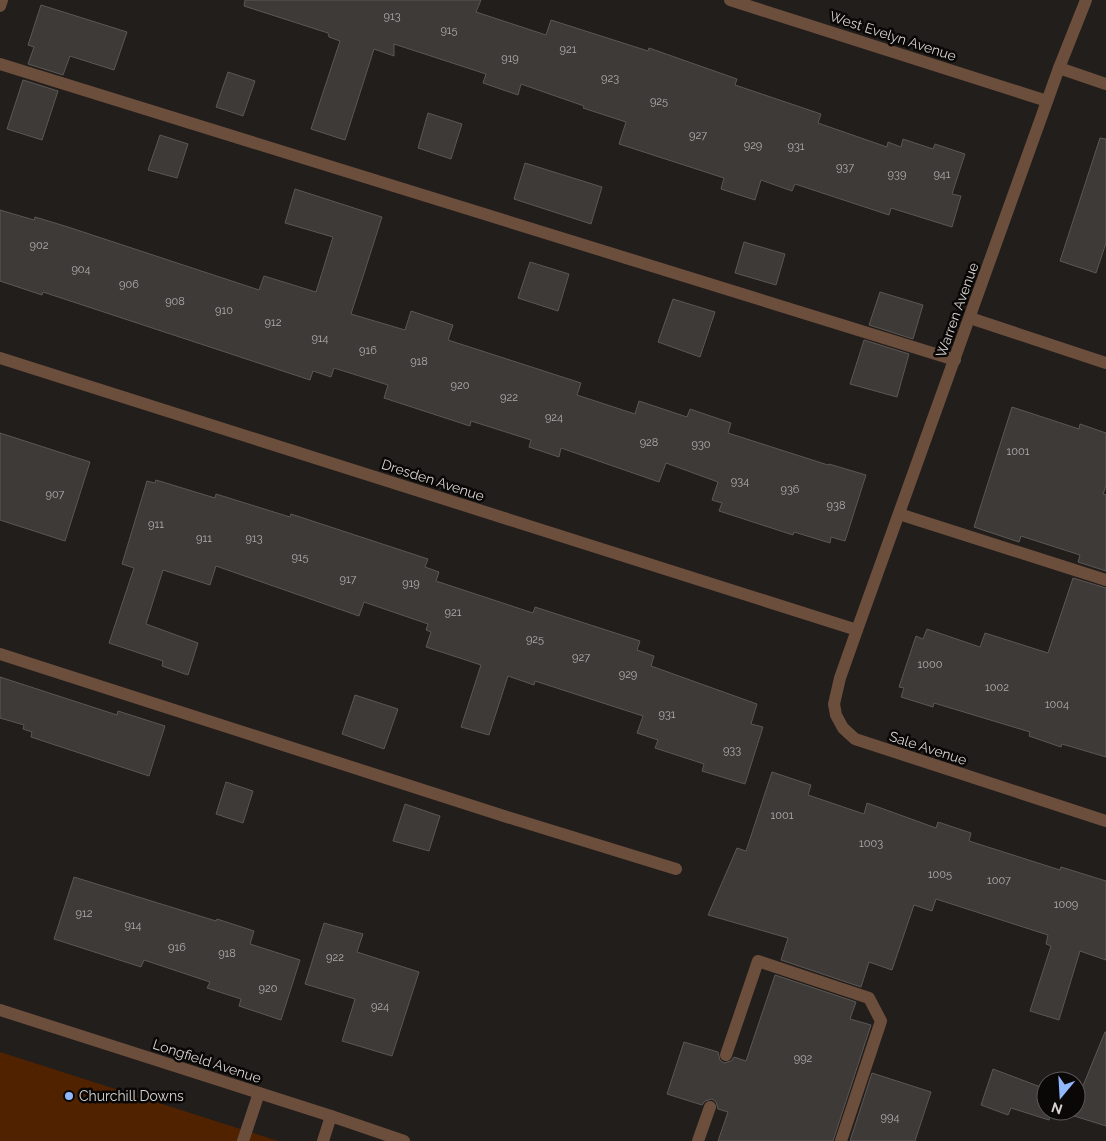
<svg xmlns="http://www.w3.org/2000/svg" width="1106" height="1141" font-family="Raleway,sans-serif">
<rect width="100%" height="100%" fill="#221e1b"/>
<!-- green -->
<path fill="#502200" d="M0 1052 278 1141H0Z"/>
<!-- building -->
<g fill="#3e3a38" stroke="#5c5755">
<path d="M245 0H481L476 12 546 35 551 20 648 51 649 48 737 79 735 85 821 114 818 123 887 147 888 142 901 147 903 139 933 149 935 144 965 154 952 194 961 196 952 227 891 208 889 215 795 184 792 191 761 180 755 200 721 189 724 178 619 144 626 122 583 108 584 106 521 84 518 95 483 83 486 74 394 44V56L374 49 345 140 311 129 340 41 329 37 328 33 244 6Z"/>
<path d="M41 5 127 32 114 70 70 56 63 75 28 64 34 47 28 45Z"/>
<path d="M228 72 255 81 243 116 216 107Z"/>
<path d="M23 80 58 91 42 140 7 129Z"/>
<path d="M428 113 462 124 451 159 418 148Z"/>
<path d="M160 135 188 144 177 178 148 170Z"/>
<path d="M1100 138 1106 139V243L1096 273 1060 261Z"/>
<path d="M525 163 602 187 591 224 514 199Z"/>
<path d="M295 189 382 217 351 314 405 330 411 311 453 325 448 340 581 383 577 395 635 414 639 401 687 417 690 409 731 423 728 433 828 465 829 464 866 475 845 541 831 537 830 543 794 532 793 535 719 511 722 503 712 500 718 482 666 463 659 482 561 448 559 457 529 447 531 440 471 421 470 426 384 398 388 385 334 368 331 377 313 371 310 380 43 292 42 295 0 281V210L34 220 35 217 68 227 259 290 264 276 316 292 333 237 285 223Z"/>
<path d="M744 242 785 254 776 285 735 273Z"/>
<path d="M530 262 569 274 558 311 518 298Z"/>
<path d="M880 292 923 305 913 339 869 325Z"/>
<path d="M673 299 715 312 700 357 658 342Z"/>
<path d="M864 340 909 354 897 397 850 384Z"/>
<path d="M1012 407 1079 429 1080 424 1106 433V486L1103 494 1106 495V571L1078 562 1080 555 1021 536 1019 542 974 527Z"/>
<path d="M0 433 90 462 65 541 0 520Z"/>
<path d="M156 480 215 498 216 494 290 517 291 514 428 559 425 567 439 572 436 581 533 613 535 607 640 641 637 650 654 656 651 666 757 704 751 724 763 727 745 784 702 771 704 764 655 748 658 740 637 733 643 716 535 681 534 685 508 676 489 735 461 727 481 665 426 647 431 632 426 630 428 624 364 602 359 616 216 566 210 585 163 570 146 624 198 643 188 675 162 666 163 661 109 643 134 568 122 564 147 481 155 483Z"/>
<path d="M1073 578 1106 588V757L1062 744 1061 747 1029 736 1030 732 934 703 933 707 901 697 904 688 899 687 916 636 923 639 927 629 980 647 985 633 1048 653Z"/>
<path d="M0 677 117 715 118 711 165 726 149 776 31 737 32 732 23 729 24 725 0 718Z"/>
<path d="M355 695 398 709 384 749 342 734Z"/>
<path d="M772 772 811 785 808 795 864 814 867 803 936 828 938 822 971 833 969 841 1060 870 1061 867 1106 881V960L1080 951 1059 1020 1030 1011 1051 946 1046 944 1048 935 936 899 932 911 914 905 892 970 869 962 861 987 781 960 788 938 708 915 737 848 746 851Z"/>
<path d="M226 782 253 791 243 823 216 814Z"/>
<path d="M405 804 440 816 429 851 393 841Z"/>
<path d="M74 877 216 921 217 919 254 931 250 944 300 960 281 1020 239 1006 241 999 207 988 210 982 144 960 141 967 54 939Z"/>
<path d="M324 923 363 934 357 952 419 972 392 1056 342 1041 355 999 305 984Z"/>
<path d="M775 975 856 1002 850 1019 871 1025 833 1141H718L728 1112 718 1109 716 1102 712 1099 705 1101 702 1105 667 1094 684 1042 718 1052 720 1060 724 1063 731 1061 734 1057 746 1061Z"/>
<path d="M1105 1032H1106V1126L1071 1115 1073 1111H1076V1103Z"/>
<path d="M993 1069 1046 1089V1111H1052L1049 1120 1011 1108 1008 1115 981 1105Z"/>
<path d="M872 1073 931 1092 915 1141H850Z"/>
</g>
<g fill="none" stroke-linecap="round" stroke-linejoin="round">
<!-- service -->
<g stroke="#6c4e3d" stroke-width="12">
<path d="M0 64 955 360"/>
<path d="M1059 68 1106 84"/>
<path d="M899 514 1106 580"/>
<path d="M0 654 507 817 676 869"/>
<path d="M726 1055 758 961 869 998 881 1021 841 1141"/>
<path d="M243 1141 259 1093"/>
<path d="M323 1141 331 1116"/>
<path d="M698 1141 710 1107"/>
</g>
<!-- minor -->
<g stroke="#6c4e3d" stroke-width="12">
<path d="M730 0 1047 101"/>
<path d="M1086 0 1059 68 857 630 840 678 834 704 836 715 843 728 855 739 1106 821"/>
<path d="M0 6 2 0"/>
<path d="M970 318 1106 363"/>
<path d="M0 358 857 630"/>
<path d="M0 1010 331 1116 404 1141"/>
</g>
</g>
<!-- markers -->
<circle fill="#91b8fd" stroke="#0a0807" stroke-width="2" cx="69" cy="1096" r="5"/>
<g text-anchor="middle" stroke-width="5" stroke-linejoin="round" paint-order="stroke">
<!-- number labels -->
<g font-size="11" fill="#afacab">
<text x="392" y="20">913</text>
<text x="449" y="34">915</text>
<text x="568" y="53">921</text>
<text x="510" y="62">919</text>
<text x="610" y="82">923</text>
<text x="659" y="105">925</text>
<text x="698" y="139">927</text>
<text x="753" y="149">929</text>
<text x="796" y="150">931</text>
<text x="845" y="171">937</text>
<text x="897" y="178">939</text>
<text x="942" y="178">941</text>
<text x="39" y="249">902</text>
<text x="81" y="273">904</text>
<text x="129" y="288">906</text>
<text x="175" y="305">908</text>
<text x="224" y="314">910</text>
<text x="273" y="326">912</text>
<text x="320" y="342">914</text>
<text x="368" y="354">916</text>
<text x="419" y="365">918</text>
<text x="460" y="389">920</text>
<text x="509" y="401">922</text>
<text x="554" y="421">924</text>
<text x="649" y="446">928</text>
<text x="701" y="448">930</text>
<text x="1018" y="455">1001</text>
<text x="740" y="485">934</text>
<text x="790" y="493">936</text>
<text x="55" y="498">907</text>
<text x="836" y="509">938</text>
<text x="156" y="528">911</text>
<text x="204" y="542">911</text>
<text x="254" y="542">913</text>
<text x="300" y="561">915</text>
<text x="348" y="583">917</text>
<text x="411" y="587">919</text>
<text x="453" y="616">921</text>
<text x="535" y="643">925</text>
<text x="581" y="661">927</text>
<text x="930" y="668">1000</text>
<text x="628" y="678">929</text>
<text x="997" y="691">1002</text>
<text x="1057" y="708">1004</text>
<text x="667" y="718">931</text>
<text x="732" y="754">933</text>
<text x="782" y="819">1001</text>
<text x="871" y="847">1003</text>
<text x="940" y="878">1005</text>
<text x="999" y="884">1007</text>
<text x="1066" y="908">1009</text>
<text x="84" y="917">912</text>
<text x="133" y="929">914</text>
<text x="177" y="951">916</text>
<text x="227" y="957">918</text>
<text x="335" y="961">922</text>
<text x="268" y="992">920</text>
<text x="380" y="1010">924</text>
<text x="803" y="1062">992</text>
<text x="890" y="1121">994</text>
</g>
<!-- street labels -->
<g font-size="14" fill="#d5d2d1" stroke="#0a0807">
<text transform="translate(893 36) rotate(18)" y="5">West Evelyn Avenue</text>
<text transform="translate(957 310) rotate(-70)" y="5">Warren Avenue</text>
<text transform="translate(433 480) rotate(18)" y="5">Dresden Avenue</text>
<text transform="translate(928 748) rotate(18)" y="5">Sale Avenue</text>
<text transform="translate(207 1061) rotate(18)" y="5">Longfield Avenue</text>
</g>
<!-- poi labels -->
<g font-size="14" fill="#d5d2d1" stroke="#0a0807" text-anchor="start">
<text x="79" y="1101">Churchill Downs</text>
</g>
</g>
<!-- north arrow -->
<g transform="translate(1061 1096) rotate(198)"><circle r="24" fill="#0a0807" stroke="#5b5958"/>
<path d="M0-4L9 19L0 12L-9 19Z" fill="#91b8fd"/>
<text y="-8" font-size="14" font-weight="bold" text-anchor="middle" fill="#d5d2d1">N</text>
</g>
</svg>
